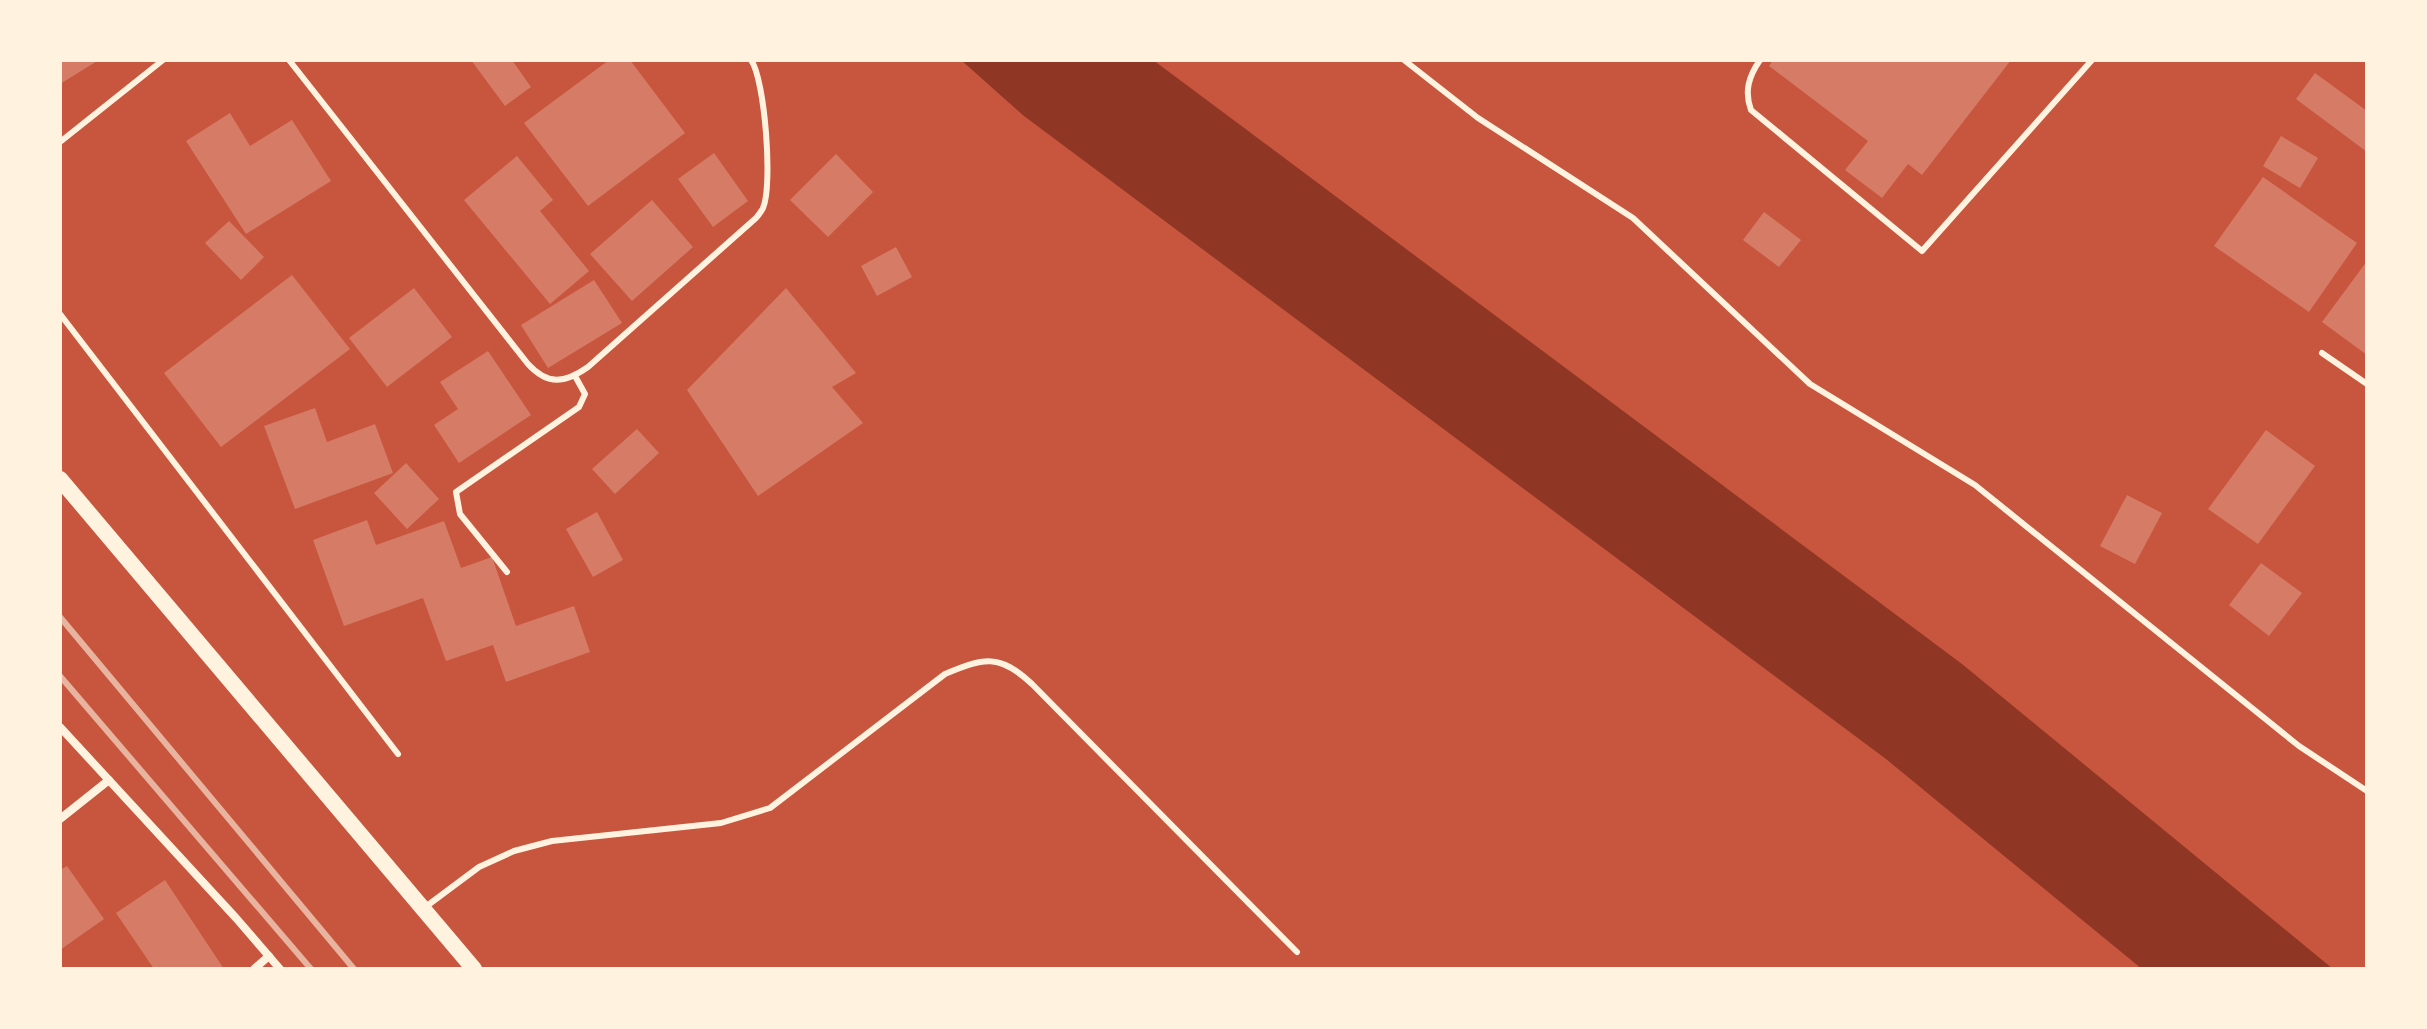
<svg xmlns="http://www.w3.org/2000/svg" width="2427" height="1029" font-family="Lora,serif">
<rect width="100%" height="100%" fill="#c8553d"/>
<!-- water -->
<path fill="#8f3625" d="M961 60H1153L1962 664 2333 969H2142L1886 759 1024 116Z"/>
<!-- building -->
<g fill="#d67c66">
<path d="M60 60H99L60 84Z"/>
<path d="M471 60H512L531 87 505 106Z"/>
<path d="M609 60H630L685 133 588 206 524 123Z"/>
<path d="M1773 60H2011L1922 175 1908 164 1882 198 1845 170 1868 141 1769 66Z"/>
<path d="M2315 73 2367 111V152L2296 99Z"/>
<path d="M230 113 250 146 292 120 331 181 246 234 186 141Z"/>
<path d="M2281 136 2318 158 2300 188 2263 166Z"/>
<path d="M714 153 748 201 713 227 678 179Z"/>
<path d="M836 154 873 192 828 237 790 200Z"/>
<path d="M517 156 553 200 540 211 589 271 550 304 464 200Z"/>
<path d="M2263 177 2357 243 2309 312 2214 246Z"/>
<path d="M652 200 693 247 632 301 590 254Z"/>
<path d="M1764 212 1801 240 1779 267 1743 240Z"/>
<path d="M229 221 264 257 241 280 205 243Z"/>
<path d="M896 247 912 277 877 296 861 266Z"/>
<path d="M2367 261V355L2322 322Z"/>
<path d="M292 275 350 349 221 447 164 373Z"/>
<path d="M594 280 622 323 548 368 521 325Z"/>
<path d="M414 288 452 337 387 387 349 338Z"/>
<path d="M786 288 856 373 832 387 863 423 758 496 687 390Z"/>
<path d="M488 351 531 415 459 463 434 425 458 409 440 382Z"/>
<path d="M315 408 327 442 375 424 393 473 295 509 264 426Z"/>
<path d="M637 429 659 453 615 494 592 469Z"/>
<path d="M2266 430 2315 466 2258 544 2208 509Z"/>
<path d="M406 463 439 499 407 529 374 493Z"/>
<path d="M2127 495 2162 513 2135 564 2100 546Z"/>
<path d="M597 512 623 560 593 577 566 529Z"/>
<path d="M367 520 376 545 444 521 461 568 492 557 516 626 574 606 590 652 506 682 493 645 446 661 423 598 344 626 313 540Z"/>
<path d="M2261 563 2302 593 2269 636 2229 605Z"/>
<path d="M67 866 104 919 60 950V870Z"/>
<path d="M165 880 224 969H154L116 913Z"/>
</g>
<g fill="none" stroke-linecap="round" stroke-linejoin="round">
<!-- service -->
<g stroke="#fff3e0" stroke-width="6">
<path d="M289 60 528 364C548 386 565 383 588 367L756 218C757 217 763 209 763 208 773 186 765 79 751 60"/>
<path d="M1404 60 1478 118 1633 218 1810 384 1975 485 2299 746 2367 791"/>
<path d="M1760 60C1749 76 1744 91 1751 110L1922 251 2092 60"/>
<path d="M60 142 163 60"/>
<path d="M60 314 398 754"/>
<path d="M2322 353 2367 384"/>
<path d="M507 572 460 514 456 492 579 407 585 394 575 376"/>
<path d="M424 908 479 867 514 851 552 841 721 823 770 808 945 674C984 658 999 653 1032 684L1297 952"/>
</g>
<!-- minor -->
<g stroke="#fff3e0" stroke-width="8">
<path d="M60 727 236 918 280 969"/>
<path d="M60 819 109 780"/>
<path d="M254 969 269 956"/>
</g>
<!-- secondary -->
<path stroke="#fff3e0" stroke-width="16" d="M60 479 474 969"/>
<!-- rail -->
<g stroke="#e9b49f" stroke-width="6">
<path d="M60 617 354 969"/>
<path d="M60 676 311 969"/>
</g>
</g>
<!-- border -->
<rect width="2427" height="1029" fill="none" stroke="#fff3e0" stroke-width="124"/>
</svg>
